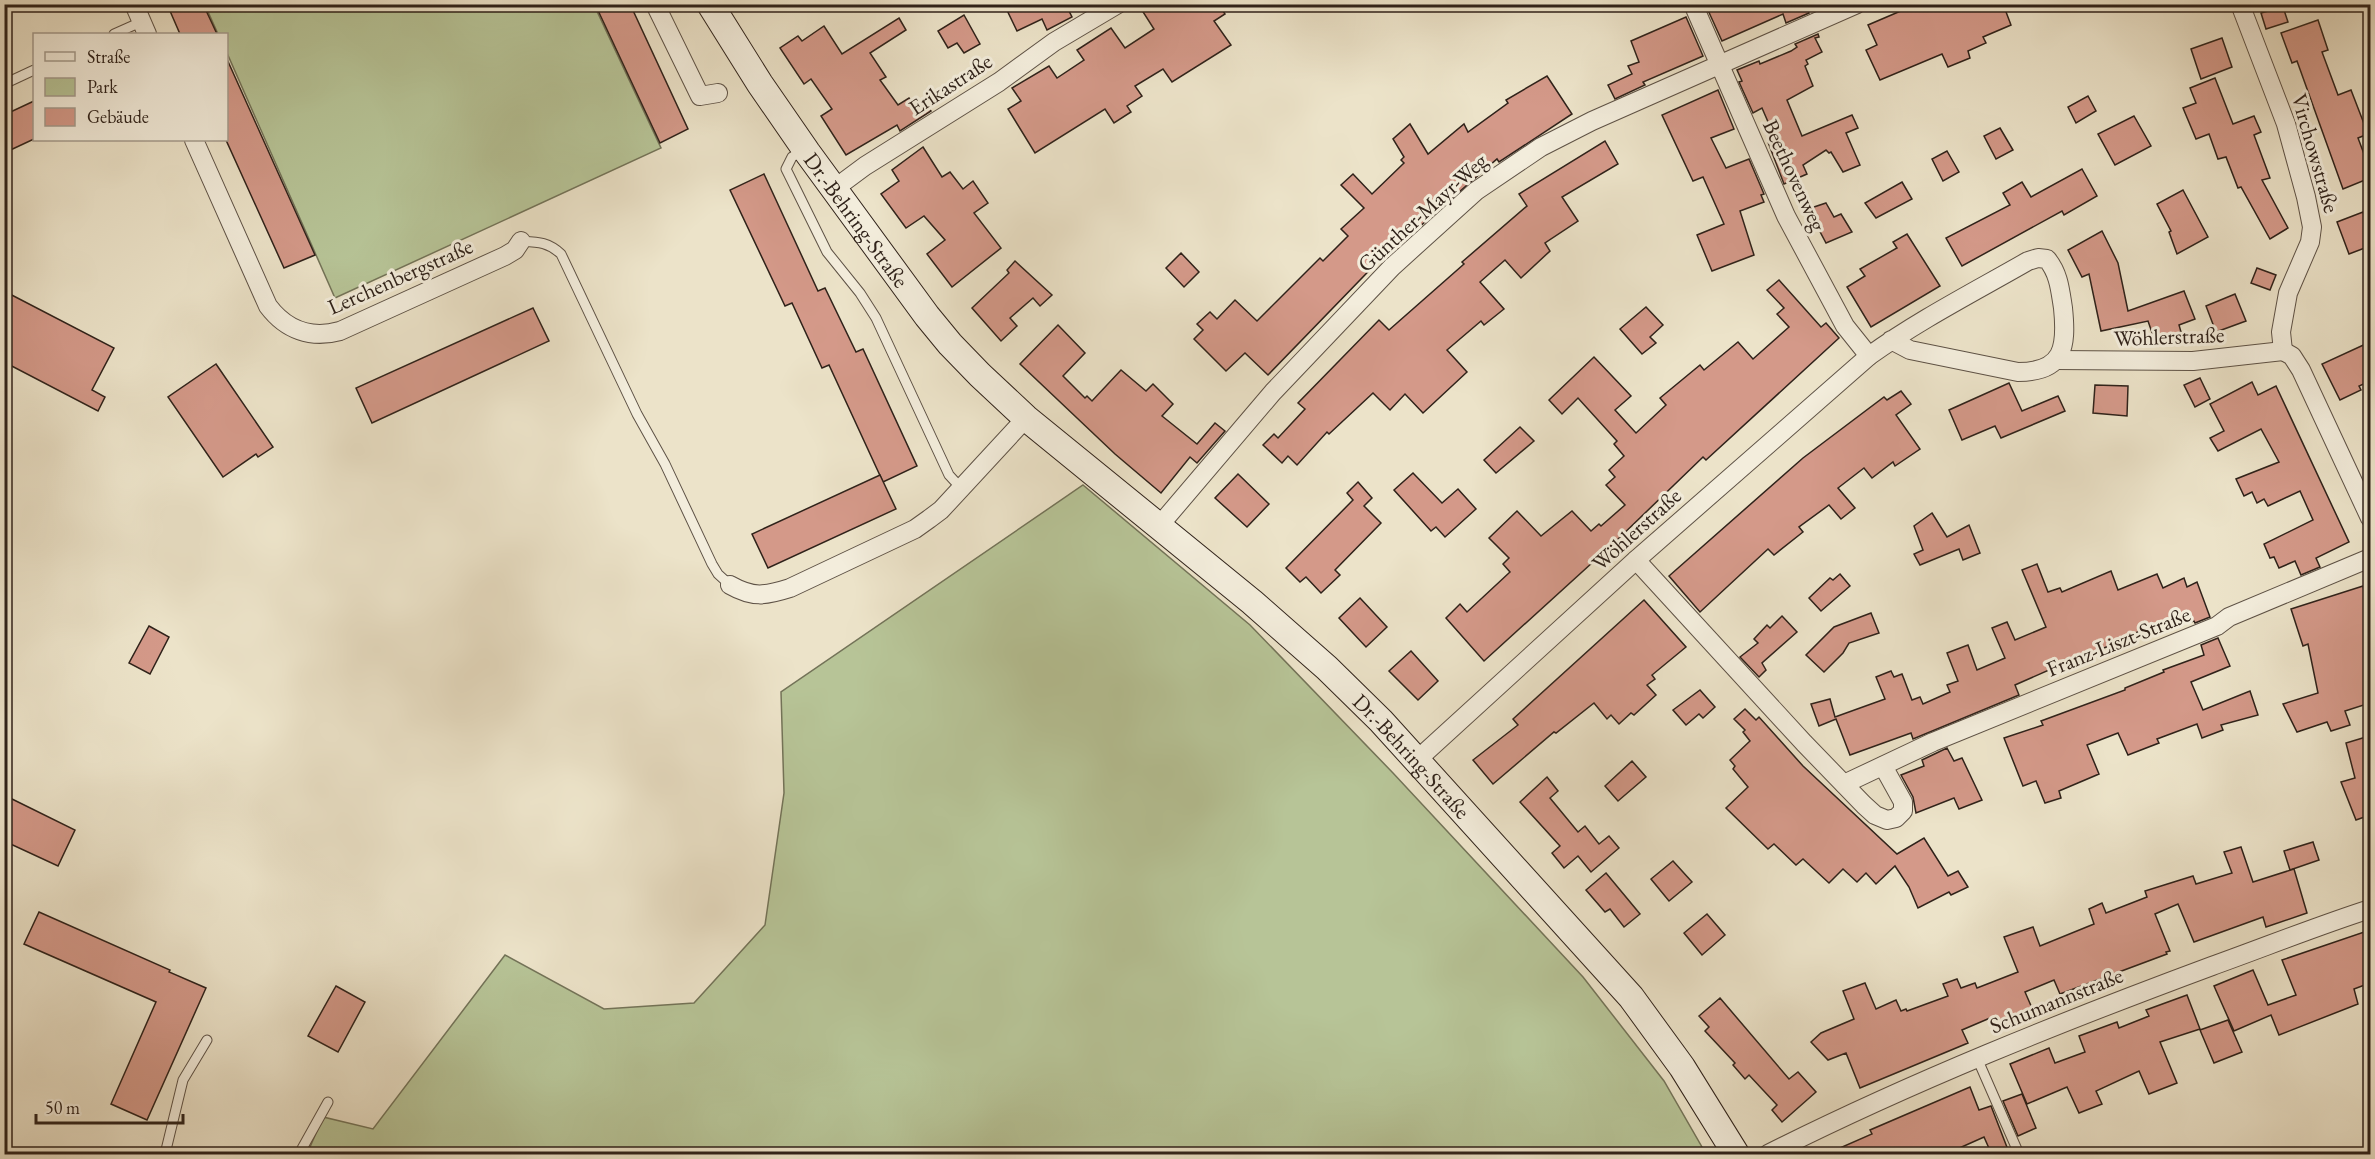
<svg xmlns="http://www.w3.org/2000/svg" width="2375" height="1159" font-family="'EB Garamond',serif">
<rect width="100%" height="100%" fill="#ece3c9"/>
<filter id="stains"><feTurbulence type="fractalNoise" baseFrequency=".00333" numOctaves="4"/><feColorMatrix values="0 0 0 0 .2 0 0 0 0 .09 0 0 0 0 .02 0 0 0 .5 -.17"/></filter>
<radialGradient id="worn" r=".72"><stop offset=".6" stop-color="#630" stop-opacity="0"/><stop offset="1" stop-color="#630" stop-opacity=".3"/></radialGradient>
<!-- green -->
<g fill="#b7c497" stroke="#737358" stroke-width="1.5">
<path d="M205 5H594L661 148 335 298 227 53 226 34H218Z"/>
<path d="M1083 485 1250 625 1393 773 1583 977 1664 1081 1706 1154H307L323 1117 373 1129 505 955 604 1009 694 1003 765 925 784 793 781 692Z"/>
</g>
<!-- building -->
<g fill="#d49989" stroke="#2f221a" stroke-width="1.5">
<path d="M167 4H203L217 34H180Z"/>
<path d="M595 4H630L688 129 660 143Z"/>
<path d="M1004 4H1073L1067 7 1072 17 1047 30 1042 19 1017 31Z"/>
<path d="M1138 4H1219L1225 14 1214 21 1231 45 1172 82 1163 69 1135 86 1142 96 1127 106 1131 112 1114 123 1105 109 1035 153 1008 109 1021 101 1012 88 1049 66 1057 78 1084 60 1077 50 1111 28 1125 48 1154 29Z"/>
<path d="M1716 4H1805L1809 13 1786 23 1783 14 1722 41 1707 8Z"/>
<path d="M1917 4H2003L2011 25 1983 37 1986 43 1968 51 1970 58 1948 67 1942 54 1880 80 1866 50 1877 45 1868 25Z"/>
<path d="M2283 7 2288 22 2266 29 2261 13Z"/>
<path d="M964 15 980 44 964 53 957 43 948 48 938 31Z"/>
<path d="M1686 17 1703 56 1643 82 1645 85 1615 99 1608 85 1632 74 1628 66 1639 62 1631 41Z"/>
<path d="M899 18 906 30 870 53 886 77 880 80 898 105 909 98 916 108 925 102 931 111 900 131 897 125 846 155 821 116 832 109 811 79 804 84 780 48 798 36 802 41 824 26 842 54Z"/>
<path d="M2318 20 2328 50 2322 52 2338 95 2351 90 2368 134 2358 138 2370 170V178L2343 189 2297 61 2292 63 2281 33Z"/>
<path d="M1818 34 1819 37 1815 38 1822 52 1806 60 1808 64 1805 66 1813 86 1787 100 1802 136 1852 115 1858 128 1846 133 1860 165 1843 172 1831 152 1829 153 1826 150 1803 165 1807 174 1784 184 1768 142 1775 138 1762 108 1753 113 1739 82 1742 81 1737 70 1759 61 1760 64 1791 51 1797 47 1795 44Z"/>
<path d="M2222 38 2232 67 2201 79 2191 49Z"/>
<path d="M226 57 315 255 284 268 226 140Z"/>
<path d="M1547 76 1572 114 1499 162 1497 159 1394 249 1392 247 1268 375 1245 353 1226 371 1194 339 1203 330 1197 324 1210 312 1217 319 1235 300 1257 321 1320 258 1323 261 1348 236 1341 229 1364 208 1341 185 1353 174 1372 194 1404 163 1401 160 1404 157 1393 139 1410 124 1428 154 1464 124 1468 132 1508 103 1506 100Z"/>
<path d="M2215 78 2233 124 2254 116 2261 132 2254 135 2270 178 2262 180 2288 228 2270 239 2241 187 2238 188 2226 157 2218 159 2209 134 2196 139 2183 108 2196 103 2190 88Z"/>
<path d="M1718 90 1734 129 1711 138 1726 168 1749 159 1764 194 1761 195 1764 202 1740 211 1754 255 1712 271 1697 235 1724 224 1703 177 1693 181 1662 115Z"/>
<path d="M2088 96 2096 111 2076 123 2068 107Z"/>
<path d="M34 101V139L4 153V115Z"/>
<path d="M2134 116 2151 146 2115 165 2098 134Z"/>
<path d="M2000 128 2013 150 1996 159 1984 136Z"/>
<path d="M1605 141 1618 164 1562 197 1578 221 1545 243 1550 251 1521 278 1505 260 1480 282 1504 309 1484 325 1481 321 1447 350 1467 372 1423 413 1405 394 1390 410 1373 393 1329 434 1327 432 1297 465 1288 456 1282 463 1263 445 1274 434 1278 438 1305 409 1298 403 1379 320 1389 330 1464 264 1462 262 1527 206 1519 194Z"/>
<path d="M923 147 942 177 950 172 963 189 973 181 988 203 974 213 1001 248 952 287 927 254 945 240 924 216 906 228 881 194 899 181 892 170Z"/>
<path d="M1947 151 1959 172 1943 181 1932 159Z"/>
<path d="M2082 169 2097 196 2064 215 2062 211 1962 266 1946 238 2010 205 2003 193 2022 182 2031 197Z"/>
<path d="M764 174 818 291 825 288 856 352 863 349 917 466 883 482 829 365 822 368 792 303 785 306 730 190Z"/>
<path d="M1902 182 1912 199 1876 218 1865 203Z"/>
<path d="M2183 190 2208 237 2177 254 2169 232 2171 231 2157 204Z"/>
<path d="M1826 203 1834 217 1841 214 1852 232 1826 243 1808 209Z"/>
<path d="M2363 212 2367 222 2370 221V246L2349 254 2337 222Z"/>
<path d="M2102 231 2118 263 2128 311 2184 291 2195 319 2179 325 2181 332 2155 341 2148 321 2101 331 2089 274 2082 277 2068 250Z"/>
<path d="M1907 234 1940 286 1871 327 1847 287 1865 276 1860 269 1897 248 1893 242Z"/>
<path d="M1181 253 1199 272 1184 287 1166 268Z"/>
<path d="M1015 261 1052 295 1040 306 1033 298 1010 318 1017 326 1001 341 972 308 1009 273 1007 270Z"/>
<path d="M2257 268 2276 275 2270 290 2251 283Z"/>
<path d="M1779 280 1821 327 1826 323 1839 338 1706 460 1703 457 1615 542 1484 661 1446 618 1460 604 1467 612 1510 572 1503 564 1509 558 1489 538 1517 511 1541 536 1572 511 1591 531 1599 524 1601 526 1625 505 1606 485 1615 477 1609 470 1624 456 1614 444 1617 441 1578 398 1562 414 1549 400 1594 357 1631 396 1615 410 1636 433 1666 405 1660 398 1700 365 1704 370 1738 342 1753 359 1789 327 1777 314 1784 308 1767 290Z"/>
<path d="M4 291 114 348 92 390 105 397 98 411 4 362Z"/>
<path d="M2235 294 2246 321 2216 332 2206 306Z"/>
<path d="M1646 307 1663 325 1650 337 1656 343 1642 354 1620 329Z"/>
<path d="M533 308 549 341 372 423 356 388Z"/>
<path d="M1058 325 1085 353 1063 376 1085 398 1087 396 1092 401 1121 370 1146 391 1153 384 1173 404 1162 416 1197 444 1215 423 1225 431 1197 463 1190 457 1161 493 1115 454 1020 364Z"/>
<path d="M2370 342V381L2359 386 2361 390 2340 400 2322 364Z"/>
<path d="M216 364 273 447 258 457 256 454 223 477 168 397Z"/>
<path d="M2200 378 2210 399 2195 407 2184 385Z"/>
<path d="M2252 382 2258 395 2276 386 2349 542 2316 558 2320 567 2301 575 2295 561 2279 568 2274 557 2270 558 2264 544 2313 520 2300 491 2268 506 2264 499 2257 503 2252 492 2244 496 2236 479 2279 462 2261 429 2218 451 2210 438 2224 431 2210 404Z"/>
<path d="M2009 383 2022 411 2058 396 2065 411 2001 438 1995 426 1962 440 1949 410Z"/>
<path d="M2095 385 2128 386 2127 416 2093 413Z"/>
<path d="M1901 391 1911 404 1896 415 1920 449 1895 466 1893 462 1872 478 1864 468 1838 488 1855 508 1841 519 1829 505 1799 527 1803 532 1774 555 1768 549 1700 612 1669 576 1803 458 1884 397 1887 400Z"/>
<path d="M1520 427 1534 441 1496 473 1484 460Z"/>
<path d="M1413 473 1442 503 1458 489 1476 509 1445 537 1436 527 1431 531 1394 490Z"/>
<path d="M1238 474 1269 504 1247 527 1215 498Z"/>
<path d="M880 475 896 509 768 568 752 534Z"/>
<path d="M1358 482 1372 498 1364 506 1381 523 1335 570 1340 575 1321 593 1306 577 1300 582 1286 568 1353 500 1347 493Z"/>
<path d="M1932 513 1947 537 1969 525 1980 553 1963 560 1959 549 1920 565 1914 554 1923 550 1914 526Z"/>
<path d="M2037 564 2048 592 2060 588 2062 592 2111 571 2118 590 2157 574 2163 588 2184 578 2187 587 2197 582 2210 617 2195 623 2194 621 2190 622 2187 614 2127 636 2128 639 2085 655 2089 662 2071 670 2067 662 2015 685 2019 695 1913 739 1911 733 1850 755 1836 719 1819 726 1811 704 1830 699 1835 717 1885 699 1876 677 1891 671 1894 677 1902 674 1912 700 1920 697 1923 704 1950 692 1947 685 1958 681 1947 653 1968 645 1977 670 2005 658 1992 628 2007 622 2015 640 2046 627 2022 570Z"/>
<path d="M1840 574 1850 586 1821 611 1809 598 1830 578 1833 580Z"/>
<path d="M2363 586 2370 613V703L2345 711 2350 725 2331 731 2327 722 2297 732 2283 704 2318 693 2308 644 2303 646 2291 609Z"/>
<path d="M1360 598 1387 627 1366 647 1339 618Z"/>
<path d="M1644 600 1686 647 1652 675 1655 679 1647 685 1656 695 1634 715 1631 713 1619 724 1611 715 1607 719 1594 703 1556 733 1554 732 1493 784 1473 760 1518 725 1513 719Z"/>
<path d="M1871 613 1879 633 1849 643 1843 653 1824 672 1806 655 1834 627Z"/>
<path d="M1782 616 1797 632 1762 663 1766 670 1759 677 1740 657 1758 643 1754 639 1767 625 1770 628Z"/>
<path d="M149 626 169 637 150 674 129 663Z"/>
<path d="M2218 638 2230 666 2191 682 2203 710 2250 691 2258 715 2221 725 2223 730 2202 738 2197 724 2157 739 2159 743 2128 755 2118 733 2087 745 2099 774 2059 791 2061 798 2045 803 2036 781 2023 786 2004 738 2043 725 2041 721 2125 690V688L2164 672 2163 670 2204 655 2201 645Z"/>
<path d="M1411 651 1438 681 1418 700 1389 671Z"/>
<path d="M1700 690 1715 707 1703 718 1699 714 1686 725 1673 710Z"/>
<path d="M1745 709 1756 720 1759 717 1803 766 1897 854 1924 838 1948 876 1958 871 1968 887 1951 895 1949 892 1918 908 1909 887 1895 866 1876 884 1866 873 1857 882 1843 869 1829 883 1803 859 1796 865 1774 844 1768 849 1726 808 1748 787 1733 769 1735 766 1730 760 1750 741 1743 732 1745 730 1734 719Z"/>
<path d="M2366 737 2370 754V815L2356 820 2341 782 2355 778 2346 743Z"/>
<path d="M1947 748 1954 761 1962 758 1982 800 1959 809 1954 798 1916 813 1913 797 1901 775 1924 766 1922 760Z"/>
<path d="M1632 761 1646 777 1618 801 1605 786Z"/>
<path d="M1547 777 1558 791 1550 798 1578 832 1585 826 1599 844 1609 836 1619 848 1591 872 1578 856 1564 868 1552 853 1560 846 1520 802Z"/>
<path d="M10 798 75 830 58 866 4 841V808Z"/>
<path d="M2313 842 2319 860 2290 870 2284 851Z"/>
<path d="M2241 847 2253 882 2294 869 2307 913 2266 927 2263 917 2194 942 2178 904 2155 914 2170 951 2166 952 2167 954 2060 994 2054 980 2025 992 2035 1015 1996 1031 1990 1018 1962 1030 1968 1043 1860 1088 1846 1053 1828 1060 1811 1042 1821 1033 1854 1019 1843 991 1865 983 1876 1009 1896 1000 1901 1011 1906 1009 1907 1011 1948 996 1943 984 1957 979 1961 988 1975 983 1977 988 2018 972 2004 937 2033 927 2040 946 2094 924 2089 909 2102 903 2106 913 2147 897 2145 891 2193 876 2196 884 2232 873 2224 852Z"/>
<path d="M1673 861 1692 882 1669 901 1651 879Z"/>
<path d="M1606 873 1640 914 1624 927 1610 909 1605 912 1586 890Z"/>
<path d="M39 912 170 970 169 972 206 988 147 1120 111 1104 156 1002 24 944Z"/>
<path d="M1707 914 1725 935 1702 955 1684 933Z"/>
<path d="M2370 930V983L2354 989 2358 1004 2279 1035 2271 1015 2234 1031 2214 986 2253 970 2268 1005 2296 995 2282 960Z"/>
<path d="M336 986 365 1002 338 1052 308 1036Z"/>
<path d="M2187 995 2200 1029 2160 1042 2177 1083 2149 1094 2139 1071 2096 1091 2102 1104 2079 1113 2067 1087 2027 1104 2010 1064 2049 1048 2055 1063 2085 1052 2079 1036 2117 1022 2119 1028 2149 1016 2146 1010Z"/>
<path d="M1720 998 1789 1079 1798 1072 1816 1092 1782 1122 1772 1110 1777 1105 1749 1075 1745 1079 1733 1065 1735 1063 1705 1031 1709 1027 1699 1016Z"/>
<path d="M2228 1020 2242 1052 2214 1063 2200 1030Z"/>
<path d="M1970 1087 1979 1110 1991 1106 2010 1155H1992L1984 1137 1955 1150 1957 1155H1824L1872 1134 1870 1130Z"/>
<path d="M2022 1094 2036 1128 2018 1136 2003 1101Z"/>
</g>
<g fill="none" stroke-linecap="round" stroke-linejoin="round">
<defs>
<g id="lane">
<path d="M114 34 141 22"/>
<path d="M4 84 34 70"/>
<path d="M803 150 792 157 786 169 789 175 827 252 860 293 876 318 949 475 961 488"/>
<path d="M521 241C538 242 548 242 561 254L637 414 665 464 712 564 718 574 730 585"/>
<path d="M1977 1058 2019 1154"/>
<path d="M165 1154 183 1080 207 1040"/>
<path d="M299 1154 328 1102"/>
</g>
<g id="street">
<path d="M134 4 147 34"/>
<path d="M655 4 700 96 718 93"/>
<path d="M1693 4 1786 216 1845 326 1869 356"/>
<path d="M2240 4 2286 124 2306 197 2312 227 2310 242 2288 293 2281 332 2283 351"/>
<path d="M194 140 268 306C286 330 311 339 340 331L505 256 515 250 521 241"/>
<path d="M834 189 865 166 999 82 1054 42 1118 4"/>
<path d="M2283 351 2292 356 2301 370 2370 518"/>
<path d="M2056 360 2193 361 2283 351"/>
<path d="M1159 526 1273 392 1392 267 1476 191 1541 147 1592 121 1857 4"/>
<path d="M1636 560 1804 743 1864 805 1875 815 1887 820 1896 818 1903 811V802L1883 766"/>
<path d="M730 585C753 598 765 596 790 588L915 529 929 519 941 510 1026 418"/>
<path d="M1417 760 1636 560 1869 356C1919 320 1974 292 2028 261L2038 258 2047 259C2059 274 2060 289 2063 308 2067 347 2064 372 2018 372L1910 350 1891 340"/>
<path d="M1844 784 1933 742 2217 626 2229 617 2370 558"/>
<path d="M1768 1154C1911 1082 2061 1022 2212 966 2265 947 2317 926 2370 909"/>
</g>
<g id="secondary">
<path id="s1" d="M710 4 760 84 807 152 927 316 950 344 980 375 1026 418 1252 602 1327 668 1381 721 1631 997 1682 1067 1736 1154"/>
</g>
</defs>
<!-- lane casing -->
<use href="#lane" stroke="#5e5246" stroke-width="11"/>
<!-- street casing -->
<use href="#street" stroke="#5e5246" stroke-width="20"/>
<!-- secondary casing -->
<use href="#secondary" stroke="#2f221a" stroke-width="28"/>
<!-- lane -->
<use href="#lane" stroke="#f3eddc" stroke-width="9"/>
<!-- street -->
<use href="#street" stroke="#f3eddc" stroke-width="18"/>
<!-- secondary -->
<use href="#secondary" stroke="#f3eddc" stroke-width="26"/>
</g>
<g text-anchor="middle" stroke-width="6" stroke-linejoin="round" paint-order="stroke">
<!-- street labels -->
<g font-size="22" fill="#2f221a" stroke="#f3eddc">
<text transform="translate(950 84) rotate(-33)" y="8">Erikastraße</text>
<text transform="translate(2316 153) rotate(74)" y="8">Virchowstraße</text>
<text transform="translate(1795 175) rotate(65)" y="8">Beethovenweg</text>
<text transform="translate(1422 212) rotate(-42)" y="8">Günther-Mayr-Weg</text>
<text dy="8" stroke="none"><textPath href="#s1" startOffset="261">Dr.-Behring-Straße</textPath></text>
<text transform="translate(400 276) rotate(-24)" y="8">Lerchenbergstraße</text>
<text transform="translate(2169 336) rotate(-2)" y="8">Wöhlerstraße</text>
<text transform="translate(1636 529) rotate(-42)" y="8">Wöhlerstraße</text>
<text transform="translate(2118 641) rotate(-22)" y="8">Franz-Liszt-Straße</text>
<text dy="8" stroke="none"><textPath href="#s1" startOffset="1036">Dr.-Behring-Straße</textPath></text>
<text transform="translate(2056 1000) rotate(-22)" y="8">Schumannstraße</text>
</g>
</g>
<!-- margin -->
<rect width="2375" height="1159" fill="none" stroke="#ece3c9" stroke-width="24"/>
<rect x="6" y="6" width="2363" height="1147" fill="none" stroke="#2f221a" stroke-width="3"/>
<rect x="12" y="12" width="2351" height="1135" fill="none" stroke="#2f221a" stroke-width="1.5"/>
<!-- legend -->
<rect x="33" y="33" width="195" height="108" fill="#f3eddc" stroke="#a59c8e" stroke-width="1.5"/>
<rect x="45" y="52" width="30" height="9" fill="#f3eddc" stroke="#a59c8e" stroke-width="1.5"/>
<text x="87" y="63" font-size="18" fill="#2f221a">Straße</text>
<rect x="45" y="78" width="30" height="18" fill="#b7c497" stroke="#a59c8e" stroke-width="1.5"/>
<text x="87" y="93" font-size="18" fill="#2f221a">Park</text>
<rect x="45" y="108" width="30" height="18" fill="#d49989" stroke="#a59c8e" stroke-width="1.5"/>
<text x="87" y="123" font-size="18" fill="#2f221a">Gebäude</text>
<!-- scale -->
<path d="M36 1114v9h147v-9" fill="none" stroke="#2f221a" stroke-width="3"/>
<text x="45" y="1114" font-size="18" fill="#2f221a" stroke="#f3eddc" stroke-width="4.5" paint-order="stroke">50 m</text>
<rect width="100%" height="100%" filter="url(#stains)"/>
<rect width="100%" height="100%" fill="url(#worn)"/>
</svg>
